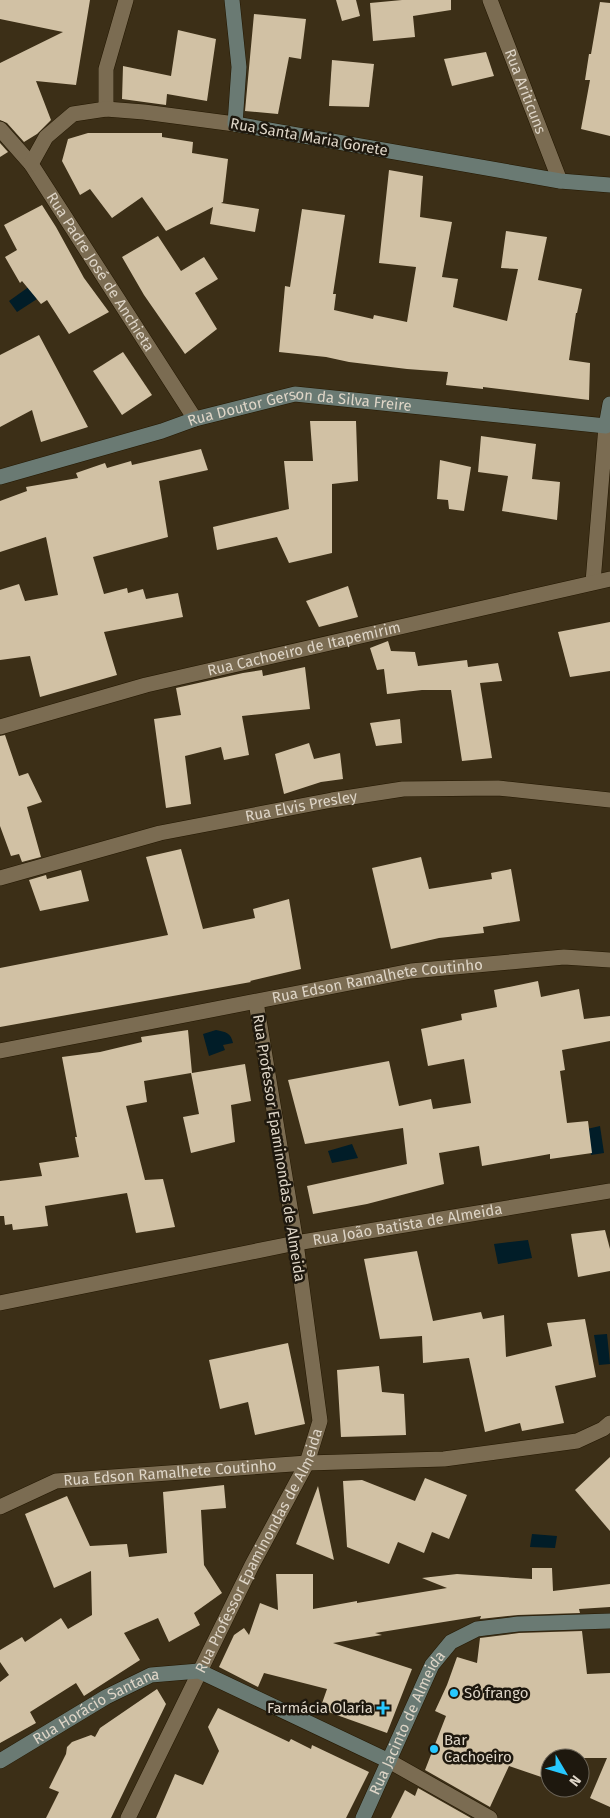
<svg xmlns="http://www.w3.org/2000/svg" width="610" height="1818" font-family="'Fira Sans',sans-serif">
<rect width="100%" height="100%" fill="#3c2f17"/>
<!-- water -->
<g fill="#011d28">
<path d="M30 286 37 299 17 312 9 301Z"/>
<path d="M216 1030C226 1032 231 1033 233 1043L223 1045 225 1050 209 1056 203 1034Z"/>
<path d="M600 1126 604 1153 591 1155 587 1129Z"/>
<path d="M352 1144 358 1158 332 1163 328 1151Z"/>
<path d="M528 1240 532 1258 498 1264 494 1244Z"/>
<path d="M607 1334 610 1364 599 1365 594 1335Z"/>
<path d="M532 1534 557 1536 555 1548 530 1547Z"/>
</g>
<!-- building -->
<g fill="#d1c1a4">
<path d="M0 0H90L76 85 36 81 51 120 37 134 24 142 7 123 0 120V63L63 32 0 19Z"/>
<path d="M336 0H356L360 16 342 21Z"/>
<path d="M402 0H451V10L413 16 415 37 373 41 370 3Z"/>
<path d="M600 2 610 3V136L581 129 590 80H585L589 54H591Z"/>
<path d="M254 14 306 19 301 59 289 57 278 114 245 111Z"/>
<path d="M178 30 216 39 207 101 167 94 166 105 122 99 123 66 171 76Z"/>
<path d="M486 52 494 76 452 86 444 59Z"/>
<path d="M332 60 374 64 369 107 329 106Z"/>
<path d="M88 133H162V137L193 142 192 153 228 159 223 202 221 203 259 209 255 232 210 224 213 207 166 231 142 197 112 218 90 189 80 195 62 161 68 139Z"/>
<path d="M0 143 8 152 0 157Z"/>
<path d="M389 170 423 176 420 217 452 222 442 277 458 279 453 307 507 321 518 269 501 268 506 231 547 237 538 280 582 289 577 313H576L569 360 590 363 589 400 483 387V389L446 385 448 372 407 369 349 362 326 357 279 352 285 286 290 287 302 209 345 215 333 294H336L334 310 373 319 374 315 407 322 416 267 379 263Z"/>
<path d="M42 205 56 227 84 278 109 312 69 334 47 300 41 304 22 281 20 283 5 257 17 250 4 225Z"/>
<path d="M158 236 181 271 204 257 218 279 195 293 217 329 185 354 144 295 122 257Z"/>
<path d="M39 335 88 427 41 442 32 410 0 427V355Z"/>
<path d="M123 352 152 395 122 415 93 371Z"/>
<path d="M310 421H356L358 481 332 484V553L289 563 277 537 217 550 213 527 289 509 284 461H313Z"/>
<path d="M481 436 536 444 532 479 560 482 557 520 502 511 508 476 478 472Z"/>
<path d="M201 449 208 470 159 481 168 537 93 557 104 594 127 588 128 593 143 589 146 599 178 593 183 617 104 632 117 675 40 697 30 656 0 660V590L19 584 25 601 58 595 46 537 0 552V501L27 491 26 487 78 478 76 473 105 463 107 468 131 461 132 465Z"/>
<path d="M440 460 471 467 464 511 449 509 448 500 437 499Z"/>
<path d="M348 586 358 617 319 627 306 601Z"/>
<path d="M610 622V671L570 677 558 632Z"/>
<path d="M388 641 391 651 415 652 418 666 467 660 468 667 498 663 502 681 480 683 492 758 462 761 451 690H422L387 694 384 669 377 670 370 648Z"/>
<path d="M305 667 310 709 242 716 249 755 224 760 221 747 185 756 191 804 166 808 154 719 181 715 176 688 243 673 262 670 263 676Z"/>
<path d="M400 719 402 743 376 746 370 723Z"/>
<path d="M5 735 19 776 28 773 42 802 27 807 41 857 22 862 19 854 11 856 0 826V736Z"/>
<path d="M309 743 314 759 340 753 343 779 321 782 284 794 275 754Z"/>
<path d="M181 849 203 929 255 918 253 909 289 899 301 969 250 981 251 982 0 1027V968L168 935 146 857Z"/>
<path d="M421 857 429 889 492 879 491 873 511 869 520 921 483 927 484 933 439 938 391 949 372 868Z"/>
<path d="M81 870 89 901 40 911 29 880 46 875 47 879Z"/>
<path d="M538 981 541 997 579 989 584 1019 610 1016V1041L562 1050 565 1070 560 1071 567 1123 588 1121 592 1153 550 1159V1154L482 1166 479 1146 439 1153 444 1184 367 1204 313 1214 307 1186 407 1164 403 1128 305 1144 288 1080 389 1061 399 1106 431 1099 433 1109 471 1103 464 1059 428 1066 421 1029 462 1020 461 1014 497 1007 494 990Z"/>
<path d="M188 1030 192 1073 245 1064 251 1101 231 1105 235 1142 191 1153 183 1117 199 1114 191 1073 144 1081 147 1102 126 1106 145 1180 163 1179 175 1227 136 1233 127 1193 45 1206 48 1226 13 1230 12 1224 5 1225 4 1216H0V1181L42 1176 39 1163 79 1157 75 1137H77L62 1057 100 1052 142 1042 141 1037Z"/>
<path d="M605 1230 610 1249V1271L578 1277 571 1234Z"/>
<path d="M417 1251 433 1321 481 1312 483 1319 504 1315 506 1357 552 1346 547 1323 585 1319 596 1377 555 1386 564 1423 522 1431 520 1423 485 1432 469 1358 423 1363 422 1336 380 1339 364 1259Z"/>
<path d="M288 1343 305 1424 255 1435 248 1402 220 1409 209 1360Z"/>
<path d="M379 1366 382 1392 404 1394 406 1435 341 1437 337 1370Z"/>
<path d="M610 1457V1531L575 1490Z"/>
<path d="M425 1478 467 1495 449 1539 432 1532 424 1553 398 1542 389 1564 347 1547 343 1481 362 1480 415 1501Z"/>
<path d="M224 1485 226 1508 201 1510 204 1565 222 1593 194 1613 200 1625 169 1642 158 1618 124 1633 140 1660 84 1696 76 1683 30 1712 36 1723 0 1743V1682L9 1675 0 1662V1650L22 1637 25 1642 61 1618 68 1629 92 1615 91 1571 54 1588 25 1514 67 1496 90 1546 127 1544 129 1557 167 1553 163 1492Z"/>
<path d="M318 1486 334 1560 296 1544Z"/>
<path d="M532 1568H552L553 1591 610 1584V1607L579 1609 580 1613 518 1615 480 1619 481 1616 375 1633 382 1635 333 1643 412 1669 387 1733 320 1709 327 1689 264 1673 258 1687 219 1667 234 1635 244 1628 249 1635 260 1603 278 1610 276 1574H313V1609L357 1601V1603L447 1588 422 1578 457 1574 532 1579Z"/>
<path d="M582 1631 587 1674 610 1673V1807L590 1798 607 1758H550V1780L509 1766 490 1807 425 1770 446 1716 435 1711 447 1685 457 1657 477 1663 480 1638 519 1633Z"/>
<path d="M157 1689 166 1704 111 1818H46L59 1792 49 1788 66 1754 67 1747 72 1742 91 1735 95 1737 100 1728Z"/>
<path d="M218 1708 289 1742 291 1739 311 1749 312 1745 369 1772 346 1818H156L175 1774 203 1785 219 1751 208 1727Z"/>
<path d="M418 1788 471 1818H391L405 1790 415 1796Z"/>
</g>
<g fill="none" stroke-linecap="round" stroke-linejoin="round">
<defs>
<g id="street">
<path id="s1" d="M490 0 560 181"/>
<path d="M106 109V69L126 0"/>
<path id="s2" d="M0 129 31 164 195 419"/>
<path d="M31 164 46 137 73 114 106 109 144 112 235 124"/>
<path d="M593 582 606 426 610 427"/>
<path id="s3" d="M0 727 146 685 610 579"/>
<path id="s4" d="M0 878 160 833 332 800 403 789 498 788 610 800"/>
<path id="s5" d="M0 1051 411 971 564 957 610 960"/>
<path id="s6" d="M0 1303 296 1243 610 1191"/>
<path id="s7" d="M0 1507 56 1481 307 1463 444 1459 577 1441 603 1429 610 1423"/>
<path d="M389 1761 490 1818"/>
<path id="s8" d="M128 1818 252 1565 307 1463 320 1421 296 1243 256 1002"/>
</g>
<g id="secondary">
<path d="M232 0 239 67 235 124 560 181 610 185"/>
<path id="s9" d="M0 477 162 431 195 419 295 394 606 426 610 404"/>
<path id="s10" d="M0 1761 106 1697 151 1675 199 1671 389 1761"/>
<path id="s11" d="M363 1818 432 1665 451 1642 477 1629 518 1624 610 1621"/>
</g>
</defs>
<!-- street casing -->
<use href="#street" stroke="#231701" stroke-width="16"/>
<!-- secondary casing -->
<use href="#secondary" stroke="#231701" stroke-width="16"/>
<!-- street -->
<use href="#street" stroke="#7b6c52" stroke-width="15"/>
<!-- secondary -->
<use href="#secondary" stroke="#6a7a73" stroke-width="15"/>
</g>
<!-- markers -->
<g fill="#27c8ff" stroke="#1e180e" stroke-width="2">
<circle cx="454" cy="1693" r="5"/>
<path d="M380.5 1700.5h5v5h5v5h-5v5h-5v-5h-5v-5h5z"/>
<circle cx="434" cy="1749" r="5"/>
</g>
<g text-anchor="middle" stroke-width="5" stroke-linejoin="round" paint-order="stroke">
<!-- street labels -->
<g font-size="15" fill="#ded5c7" stroke="#1e180e">
<text dy="5" stroke="none"><textPath href="#s1" startOffset="98">Rua Ariticuns</textPath></text>
<text transform="translate(309 137) rotate(10)" y="5">Rua Santa Maria Gorete</text>
<text dy="5" stroke="none"><textPath href="#s2" startOffset="175">Rua Padre José de Anchieta</textPath></text>
<text dy="5" stroke="none"><textPath href="#s9" startOffset="310">Rua Doutor Gerson da Silva Freire</textPath></text>
<text dy="5" stroke="none"><textPath href="#s3" startOffset="314">Rua Cachoeiro de Itapemirim</textPath></text>
<text dy="5" stroke="none"><textPath href="#s4" startOffset="310">Rua Elvis Presley</textPath></text>
<text dy="5" stroke="none"><textPath href="#s5" startOffset="384">Rua Edson Ramalhete Coutinho</textPath></text>
<text transform="translate(279 1148) rotate(81)" y="5">Rua Professor Epaminondas de Almeida</text>
<text dy="5" stroke="none"><textPath href="#s6" startOffset="415">Rua João Batista de Almeida</textPath></text>
<text dy="5" stroke="none"><textPath href="#s7" startOffset="176">Rua Edson Ramalhete Coutinho</textPath></text>
<text dy="5" stroke="none"><textPath href="#s8" startOffset="298">Rua Professor Epaminondas de Almeida</textPath></text>
<text dy="5" stroke="none"><textPath href="#s10" startOffset="111">Rua Horácio Santana</textPath></text>
<text dy="5" stroke="none"><textPath href="#s11" startOffset="105">Rua Jacinto de Almeida</textPath></text>
</g>
<!-- poi labels -->
<g font-size="15" fill="#ded5c7" stroke="#1e180e" text-anchor="start">
<text x="464" y="1698">Só frango</text>
<text x="373" y="1713" text-anchor="end">Farmácia Olaria</text>
<text x="444" y="1745">Bar<tspan x="444" dy="17">Cachoeiro</tspan></text>
</g>
</g>
<!-- north arrow -->
<g transform="translate(565 1773) rotate(128)"><circle r="24" fill="#1e180e" stroke="#6b6458"/>
<path d="M0-4L9 19L0 12L-9 19Z" fill="#27c8ff"/>
<text y="-8" font-size="14" font-weight="bold" text-anchor="middle" fill="#ded5c7">N</text>
</g>
</svg>
